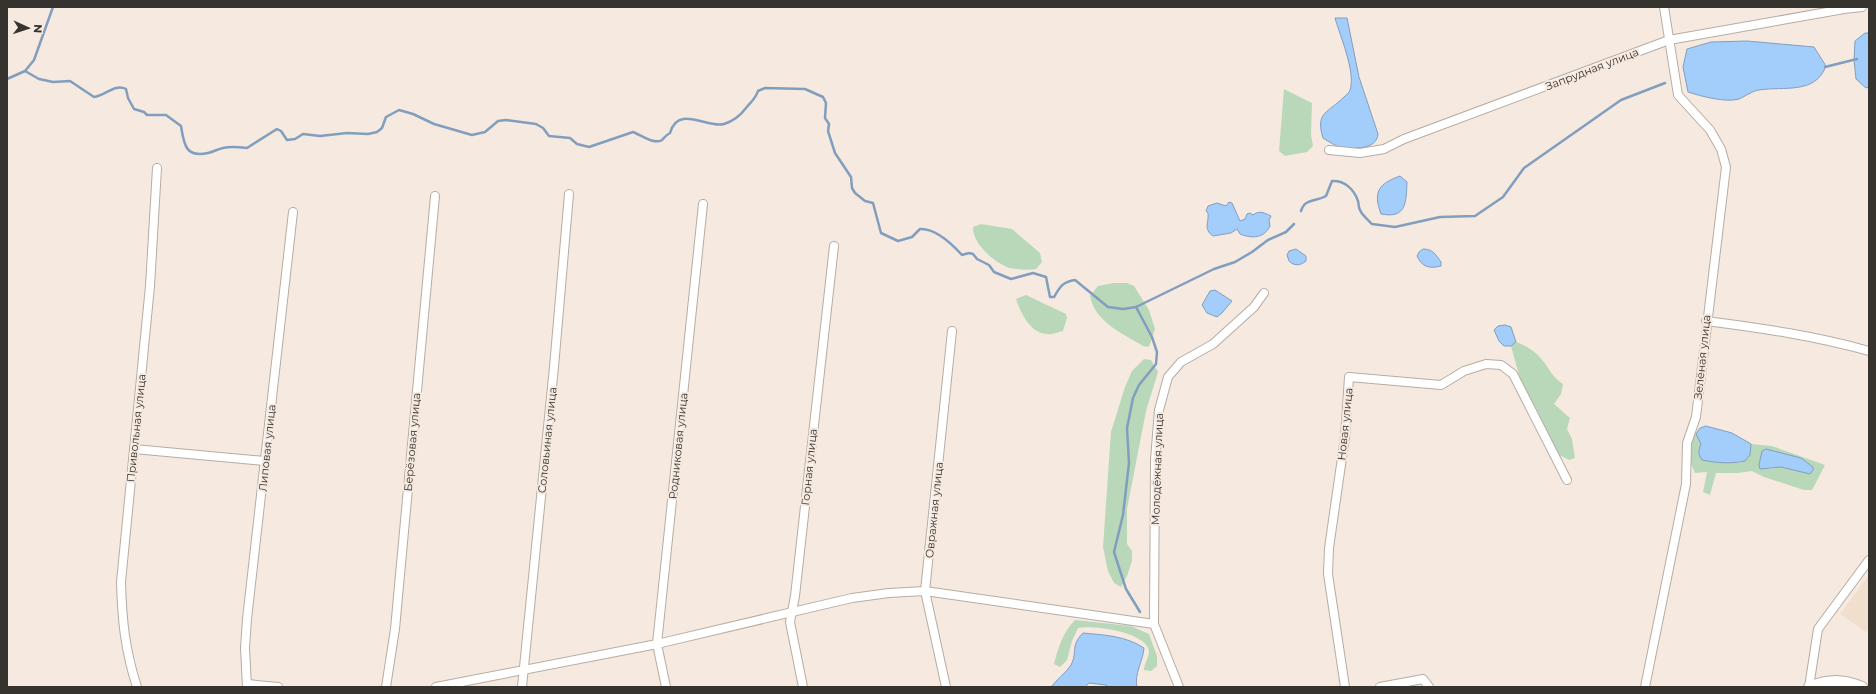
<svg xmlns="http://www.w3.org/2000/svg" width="1876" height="694" font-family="Montserrat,sans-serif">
<rect width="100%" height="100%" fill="#f6eae0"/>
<!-- industrial -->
<path fill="#f1dfce" d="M1869 575V627L1866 632 1840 614Z"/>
<!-- green -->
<g fill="#b8d8b9" fill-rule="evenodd">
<path d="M1284 89 1312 103 1311 135 1313 146 1307 152 1285 156 1279 151Z"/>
<path d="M981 224 1012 229 1040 253 1042 262 1036 269C1028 270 1019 270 1010 268 996 264 972 244 973 227Z"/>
<path d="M1114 283H1127L1134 286 1149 310 1155 329 1149 347 1143 346C1122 333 1095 322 1090 296L1098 286Z"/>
<path d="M1026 295 1066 314 1067 318 1063 331C1058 332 1052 335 1048 334 1030 334 1021 313 1016 299Z"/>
<path d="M1516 342C1527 346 1537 352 1544 362 1552 373 1551 375 1563 384L1561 394 1554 404 1570 418 1567 429 1572 439 1575 458 1569 460 1559 455 1536 408 1521 382 1511 346Z"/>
<path d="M1144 359 1151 360 1158 372 1146 411 1127 509V544L1132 551V561L1127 576 1121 587 1114 583 1108 571 1103 547 1111 432 1125 387 1132 371Z"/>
<path d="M1696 434 1701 444 1718 463H1740L1751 451V444L1772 446 1825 465 1812 490H1804L1764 477 1752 471 1738 473H1716L1710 495 1703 492 1707 472 1695 473 1690 461 1691 439ZM1762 451 1810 474 1781 467 1768 469 1759 465Z"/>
<path d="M1075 620 1131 626 1149 634 1157 656V666L1151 671 1144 670C1144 664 1149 657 1149 652 1148 632 1093 625 1078 628L1072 641 1067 660 1060 667 1054 664C1058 648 1063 632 1075 620Z"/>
</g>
<!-- water -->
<g fill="#a3cdfb" stroke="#829ebe">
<path d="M1335 18H1347L1359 77 1378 134C1377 150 1353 149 1340 147 1335 146 1328 141 1323 138 1315 112 1328 113 1344 97 1346 95 1349 93 1350 90 1356 72 1340 36 1335 18Z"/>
<path d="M1865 33H1869V87L1866 88 1856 79 1854 60 1855 41Z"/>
<path d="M1747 41 1814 47 1826 66C1815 95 1784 86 1759 90 1752 91 1746 96 1739 99 1726 103 1700 96 1688 92L1683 67 1687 49 1711 42Z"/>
<path d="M1400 176 1407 182C1406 202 1407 219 1381 214 1373 192 1378 184 1400 176Z"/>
<path d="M1229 202 1232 203 1240 221 1245 219 1247 214 1250 213 1253 215C1259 210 1265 213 1271 216L1269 220 1270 226C1264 238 1253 239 1240 234L1237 229 1231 233 1213 236C1203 229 1209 223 1208 213L1206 211 1208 206 1217 203 1226 206Z"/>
<path d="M1296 249 1306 256V261C1300 266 1294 266 1289 261L1287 255 1289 251Z"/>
<path d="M1423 249C1433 249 1436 255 1441 262V266C1429 269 1422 267 1417 256L1419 252Z"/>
<path d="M1215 290 1232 301 1222 313 1217 317 1207 313 1202 305 1210 291Z"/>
<path d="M1505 325 1511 327 1516 342 1511 346H1504L1499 341 1494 330 1498 326Z"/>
<path d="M1706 426 1732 433 1751 444 1750 455 1745 461C1732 464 1716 463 1702 460 1698 454 1698 451 1701 444L1696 434 1700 428Z"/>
<path d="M1766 449 1801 458 1813 467V470L1810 474 1781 467 1760 469 1759 465 1762 451Z"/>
<path d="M1083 633C1105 635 1126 636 1144 648 1143 661 1134 674 1137 687H1108L1106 685 1089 683 1085 687H1051C1057 679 1066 673 1071 665 1078 651 1070 646 1083 633Z"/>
</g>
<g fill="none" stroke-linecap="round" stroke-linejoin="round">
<!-- stream -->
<g stroke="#829ebe" stroke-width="2.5">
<path d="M1825 67 1857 59"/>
<path d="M25 71 39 79 53 82 70 81 94 97C105 96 115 83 126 89L128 98 134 109 144 112 147 115H166L181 126C184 144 185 158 208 153 213 152 218 149 223 148 231 146 239 147 247 148L277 129 281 131 287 140 295 139 303 134 320 136 347 133 368 134 377 132 382 128 386 117 399 110 413 114 434 124 472 135 485 132 498 121 506 120 536 124 543 128 549 136 570 138 577 144 589 147 633 132C641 135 654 145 662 140 665 137 666 135 670 133 678 104 708 129 724 124 734 121 740 116 746 108 751 102 756 98 758 91L765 88 805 89 823 97 826 103 825 118 829 124 828 131 835 153 851 177 852 188 855 193 865 201 873 203 881 233 898 241 912 237 920 229C936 228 952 244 962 255L969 253 973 254 977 259 989 265 994 272 1011 279 1033 273 1046 277 1050 297H1054C1060 287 1062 282 1075 280L1108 307 1123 309 1136 307 1214 269 1235 262 1252 252 1268 240 1286 232 1294 224"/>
<path d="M7 79 25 71 34 60 53 7"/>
<path d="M1301 211C1305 198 1316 202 1326 196L1332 181C1344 180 1354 189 1358 201 1359 203 1358 207 1360 210 1362 215 1368 220 1372 224L1395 227 1440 217 1475 216 1503 197 1524 168 1621 100 1665 83"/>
<path d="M1136 307 1152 337 1157 352 1156 364 1139 385 1133 398 1127 428 1129 463 1123 515 1114 552 1126 589 1140 612"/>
</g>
<defs>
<g id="minor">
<path d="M1329 150 1360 153 1384 149 1404 139 1669 40 1844 9 1862 7"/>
<path d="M1706 321C1761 328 1816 336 1869 351"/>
<path d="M134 449 265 461"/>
<path d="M247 684 278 687"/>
<path d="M137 687C125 650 122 620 121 582L150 286 157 168"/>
<path d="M247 687 245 648 247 619 293 212"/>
<path d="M386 687 395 629 435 196"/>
<path d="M436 687 657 644 852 598 889 593 925 591 1154 624"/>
<path d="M522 687 554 367 569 194"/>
<path d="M666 687 657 644 703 204"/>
<path d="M803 687 790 622 795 596 834 246"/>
<path d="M946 687 925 591 952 331"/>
<path d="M1179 687 1154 624 1155 460 1159 410 1168 377 1181 362 1213 344 1254 307 1264 293"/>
<path d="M1345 687 1328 574 1329 548 1345 437 1349 377 1441 385 1464 371 1486 364 1501 365 1513 374 1567 480"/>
<path d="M1380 687 1423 679 1429 687"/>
<path d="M1645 687 1686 484 1687 443 1696 417 1726 167 1721 149 1710 130 1678 95 1664 7"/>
<path d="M1809 687 1818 629 1869 560"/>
</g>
<path id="major" d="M1809 687C1829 679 1842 679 1862 687"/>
</defs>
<!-- minor casing -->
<use href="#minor" stroke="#b7aca3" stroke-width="10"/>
<!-- major casing -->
<use href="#major" stroke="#b7aca3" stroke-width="12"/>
<!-- minor -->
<use href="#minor" stroke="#fff" stroke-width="8"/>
<!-- major -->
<use href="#major" stroke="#fff" stroke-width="10"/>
</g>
<g text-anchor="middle" stroke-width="4" stroke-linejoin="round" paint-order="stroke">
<!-- street labels -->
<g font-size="11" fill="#36322e" stroke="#f6eae0">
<text transform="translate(1592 69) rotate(-21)" y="4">Запрудная улица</text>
<text transform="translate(1702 357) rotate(-84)" y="4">Зелёная улица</text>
<text transform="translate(1345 424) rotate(-84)" y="4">Новая улица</text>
<text transform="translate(136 428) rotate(-84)" y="4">Привольная улица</text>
<text transform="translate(547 440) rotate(-84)" y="4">Соловьиная улица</text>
<text transform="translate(412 442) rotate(-85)" y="4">Берёзовая улица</text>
<text transform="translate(678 446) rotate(-84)" y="4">Родниковая улица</text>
<text transform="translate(267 448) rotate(-84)" y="4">Липовая улица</text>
<text transform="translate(809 467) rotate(-84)" y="4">Горная улица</text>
<text transform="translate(1157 469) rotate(-88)" y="4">Молодёжная улица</text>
<text transform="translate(934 510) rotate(-84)" y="4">Овражная улица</text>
</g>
</g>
<!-- border -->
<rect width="1876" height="694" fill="none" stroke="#36322e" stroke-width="16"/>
<!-- north arrow -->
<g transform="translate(28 28) rotate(93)" stroke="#f6eae0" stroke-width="3" paint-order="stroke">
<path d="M0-3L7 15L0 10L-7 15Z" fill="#36322e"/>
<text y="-6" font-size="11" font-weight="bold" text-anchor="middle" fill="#36322e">N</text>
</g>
</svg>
